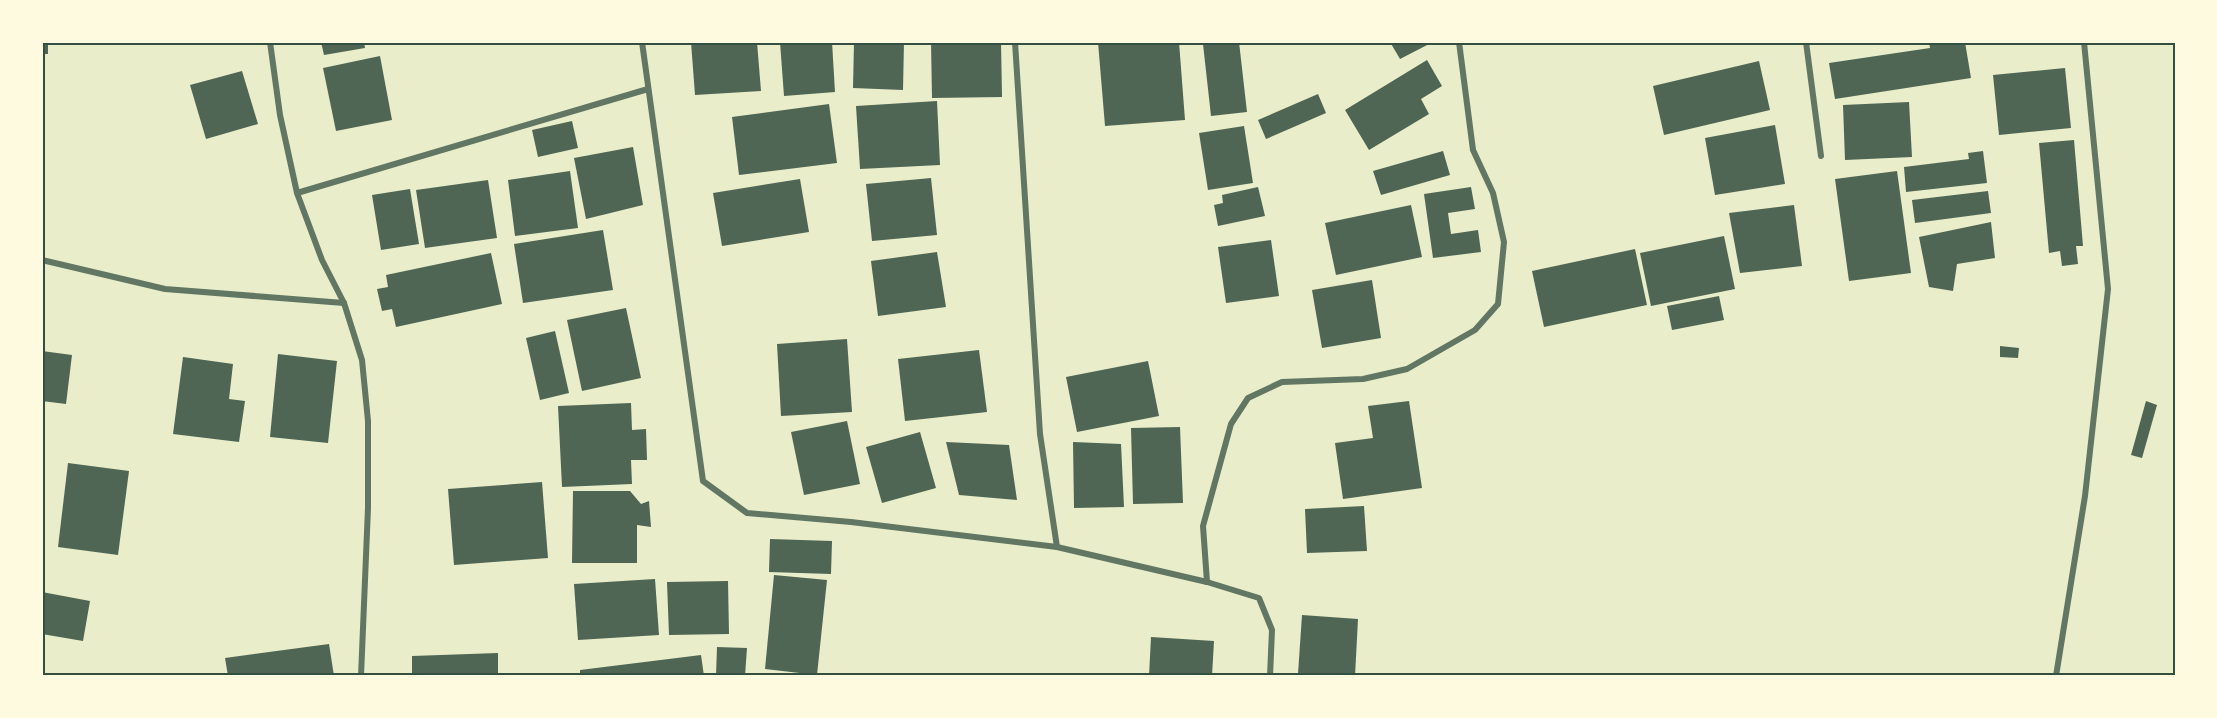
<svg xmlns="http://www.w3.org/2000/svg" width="2217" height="718" font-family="Karla,sans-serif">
<rect width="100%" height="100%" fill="#e9edc9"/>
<!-- building -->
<g fill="#4f6655">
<rect x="42" y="42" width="6" height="12"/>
<path d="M321 42H364L365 48 324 55Z"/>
<path d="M691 42H757L761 91 695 95Z"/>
<path d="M780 42H832L835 92 784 96Z"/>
<path d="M854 42H904L903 90 853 88Z"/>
<path d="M931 42H1001L1002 97 932 98Z"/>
<path d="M1098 42H1179L1185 120 1105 126Z"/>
<path d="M1217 42H1239L1247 112 1211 116 1203 44Z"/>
<path d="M1390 42H1433L1400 59Z"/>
<path d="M1929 42H1965L1971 78 1835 99 1829 63 1930 48Z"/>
<path d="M380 56 392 120 336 131 323 68Z"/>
<path d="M1427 60 1442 86 1421 99 1429 114 1369 150 1345 110Z"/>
<path d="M1759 61 1770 110 1664 135 1653 86Z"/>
<path d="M2065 68 2071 128 1999 135 1993 75Z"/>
<path d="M242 71 258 124 206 139 190 85Z"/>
<path d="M1318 94 1326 113 1266 139 1258 120Z"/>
<path d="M937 101 940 165 860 169 856 106Z"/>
<path d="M1909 102 1912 157 1845 160 1843 105Z"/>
<path d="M829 104 837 163 739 175 732 117Z"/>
<path d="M572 121 578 148 538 157 532 130Z"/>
<path d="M1775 125 1785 184 1715 195 1705 138Z"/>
<path d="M1244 126 1253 183 1208 190 1199 133Z"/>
<path d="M2074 140 2083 246H2076L2078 264 2062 266 2060 251 2049 253 2039 143Z"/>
<path d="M633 147 643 205 586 219 574 158Z"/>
<path d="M1443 151 1450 175 1381 195 1373 171Z"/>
<path d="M1983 151 1987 183 1906 192 1904 167 1969 159 1968 153Z"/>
<path d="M570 171 578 228 515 236 508 180Z"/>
<path d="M1897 171 1911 273 1849 281 1835 179Z"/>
<path d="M931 178 937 235 872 241 866 184Z"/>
<path d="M800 179 809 232 722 246 713 193Z"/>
<path d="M488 180 497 238 425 248 416 190Z"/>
<path d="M1258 187 1265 216 1218 226 1214 205 1223 203 1222 195Z"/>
<path d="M1471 187 1475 209 1448 213 1451 234 1478 230 1481 252 1433 258 1424 194Z"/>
<path d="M410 189 419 244 381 250 372 195Z"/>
<path d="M1988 191 1991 213 1915 223 1912 200Z"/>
<path d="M1411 205 1422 257 1336 275 1325 223Z"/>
<path d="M1794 205 1802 266 1740 273 1729 213Z"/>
<path d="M1991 222 1995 258 1957 264 1953 291 1929 287 1919 237Z"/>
<path d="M603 230 613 290 523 303 514 244Z"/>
<path d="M1724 236 1735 289 1651 306 1640 253Z"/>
<path d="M1271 240 1279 296 1226 303 1218 247Z"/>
<path d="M1635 249 1647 305 1544 327 1532 271Z"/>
<path d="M937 252 946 307 878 316 871 261Z"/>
<path d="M491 253 502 304 396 327 392 309 382 311 377 289 388 287 386 275Z"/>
<path d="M1372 280 1381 338 1322 348 1312 290Z"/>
<path d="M1719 296 1724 320 1672 330 1667 306Z"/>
<path d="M626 308 641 378 582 391 567 320Z"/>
<path d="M555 331 569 393 540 400 526 338Z"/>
<path d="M847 339 852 412 781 416 777 344Z"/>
<path d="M2000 346 2019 348 2018 358 2000 357Z"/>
<path d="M979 350 987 412 905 421 898 359Z"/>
<path d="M42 351 72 355 66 404 42 401Z"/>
<path d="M278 354 337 361 328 443 270 437Z"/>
<path d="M183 357 233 364 229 399 245 401 239 442 173 434Z"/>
<path d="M1148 361 1159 416 1077 432 1066 377Z"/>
<path d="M1409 401 1422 488 1343 499 1335 443 1373 438 1368 406Z"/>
<path d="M2146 401 2157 405 2142 458 2131 455Z"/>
<path d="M631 403 632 430 646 429 647 460H631L632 484 562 487 558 406Z"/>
<path d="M847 421 860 484 804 495 791 432Z"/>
<path d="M1180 427 1183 503 1133 504 1131 428Z"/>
<path d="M920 432 936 488 882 503 866 447Z"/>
<path d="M946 442 1009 445 1017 500 959 495Z"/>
<path d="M1073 442 1121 444 1124 507 1074 508Z"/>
<path d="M68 463 129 471 118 555 58 547Z"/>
<path d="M542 482 548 558 454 565 448 489Z"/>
<path d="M573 491H630L641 504 649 501 651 527 637 525V563H572Z"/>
<path d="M1364 506 1367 551 1307 553 1305 509Z"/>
<path d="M770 539 832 541 831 574 769 572Z"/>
<path d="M774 575 827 580 817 675 765 669Z"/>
<path d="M655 579 659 635 578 640 574 584Z"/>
<path d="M728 581 729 634 669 635 667 582Z"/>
<path d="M42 592 90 601 83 641 42 634Z"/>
<path d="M1302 615 1358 619 1355 676 1298 674Z"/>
<path d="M1151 637 1214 641 1212 676H1149Z"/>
<path d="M329 644 334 676H228L225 658Z"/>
<path d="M717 647 747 648 745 676H716Z"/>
<path d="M498 653V676H412V656Z"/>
<path d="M701 655 704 676H580V670Z"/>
</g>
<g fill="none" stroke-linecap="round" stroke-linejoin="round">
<!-- minor -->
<g stroke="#617663" stroke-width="6">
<path d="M270 42 280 115 297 193 322 260 344 303 362 360 368 421V508L361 676"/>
<path d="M642 42 703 481 747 513 851 522 1057 547 1207 582 1259 598 1272 630 1270 676"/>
<path d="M1015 42 1040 434 1057 547"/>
<path d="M1806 42 1821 156"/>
<path d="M297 193 648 89"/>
<path d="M42 260 165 289 344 303"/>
<path d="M1207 582 1203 526 1231 424 1248 398 1282 382 1363 379 1407 369 1475 330 1498 304 1504 242 1493 193 1473 150 1459 42"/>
<path d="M2056 676 2085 496 2108 289 2084 42"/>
</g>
</g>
<!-- border -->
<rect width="2217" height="718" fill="none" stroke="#fefae0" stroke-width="87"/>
<rect x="44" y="44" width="2130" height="630" fill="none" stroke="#344e41" stroke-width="2"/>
</svg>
